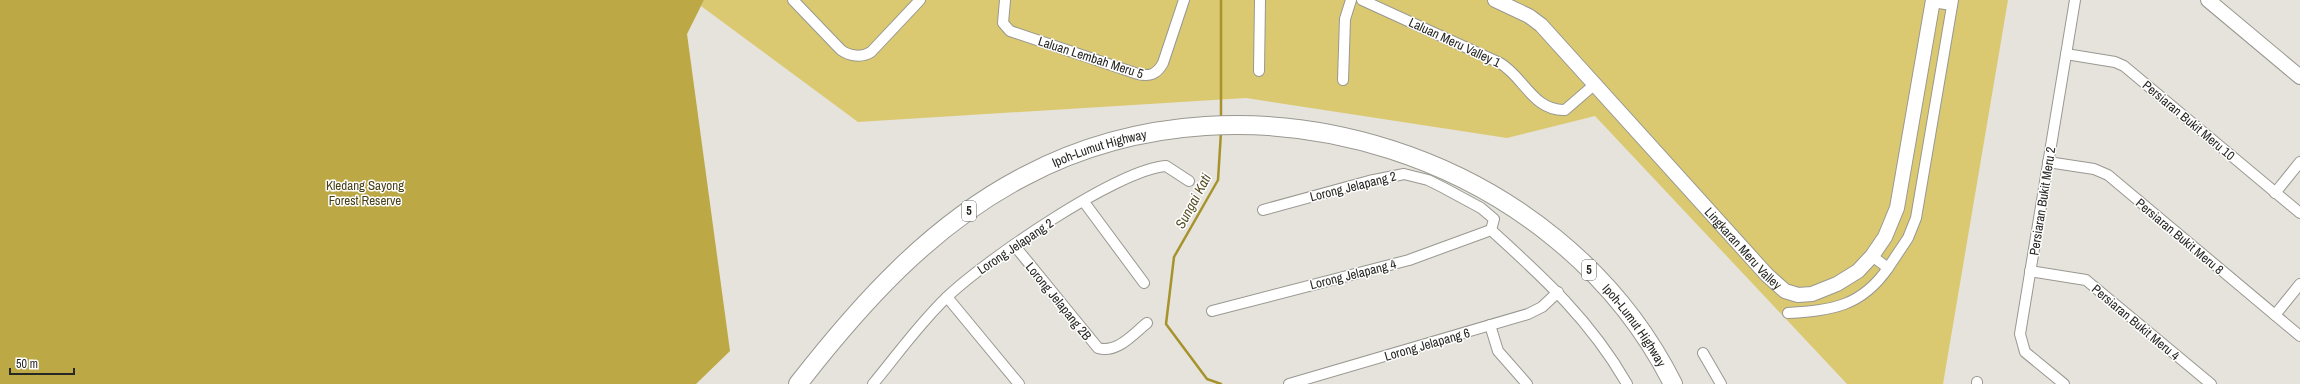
<svg xmlns="http://www.w3.org/2000/svg" width="2300" height="384" font-family="'Archivo Narrow',sans-serif">
<rect width="100%" height="100%" fill="#e5e3db"/>
<!-- green -->
<path fill="#dbc971" d="M704 0H2008L1943 384H1847L1595 116 1507 138 1246 98 858 122 701 6Z"/>
<!-- forest -->
<path fill="#bca845" d="M0 0H704L687 34 730 351 696 384H0Z"/>
<g fill="none" stroke-linecap="round" stroke-linejoin="round">
<!-- stream -->
<g stroke="#a7932c" stroke-width="2.5">
<path d="M1221 119V0"/>
<path d="M1221 132 1218 180 1174 257 1166 324 1207 379 1221 384"/>
</g>
<defs>
<g id="street">
<path d="M793 0 841 50C849 56 862 58 871 52L920 0"/>
<path d="M1005 0 1003 23 1010 31 1138 74C1150 77 1157 74 1163 63L1184 0"/>
<path d="M1362 0 1500 63C1524 77 1533 111 1565 110L1595 84"/>
<path d="M1932 2 1952 5"/>
<path d="M2066 54 2115 62 2124 66 2300 213"/>
<path d="M1259 71 1260 0"/>
<path d="M1343 80 1345 19 1351 0"/>
<path d="M2048 162 2094 169 2108 175 2300 336"/>
<path d="M2275 193 2300 162"/>
<path d="M1084 202 1144 283"/>
<path d="M1263 210 1369 181 1404 174 1428 180 1444 188 1481 208 1494 219 1491 230"/>
<path d="M1491 230C1544 278 1591 321 1627 384"/>
<path d="M1014 245 1098 348C1117 354 1133 334 1147 323"/>
<path d="M1872 256 1888 268 1908 238 1916 218 1953 0"/>
<path d="M2030 271 2086 280 2211 384"/>
<path d="M947 297 1019 384"/>
<path d="M1212 311 1409 260 1491 230"/>
<path d="M1788 313C1832 310 1861 307 1888 268"/>
<path d="M2275 315 2300 284"/>
<path d="M1490 325 1498 351 1527 384"/>
<path d="M1703 353 1721 384"/>
<path d="M873 384C897 355 919 324 946 298 983 262 1116 170 1166 166L1189 181"/>
<path d="M1289 384 1528 314 1542 307 1558 292"/>
<path d="M1977 384V382"/>
<path d="M2064 384 2025 352 2020 334 2075 0"/>
</g>
<g id="secondary">
<path id="s1" d="M1495 0 1529 16 1541 25 1767 275 1785 291 1798 295 1812 294 1837 284 1858 271 1872 256 1885 237 1897 208 1933 0"/>
<path d="M2208 0 2300 77"/>
</g>
<g id="highway">
<path id="s2" d="M798 384C861 303 932 224 1025 176 1251 57 1558 155 1673 384"/>
</g>
</defs>
<!-- street casing -->
<use href="#street" stroke="#999891" stroke-width="12"/>
<!-- secondary casing -->
<use href="#secondary" stroke="#999891" stroke-width="16"/>
<!-- highway casing -->
<use href="#highway" stroke="#999891" stroke-width="20"/>
<!-- street -->
<use href="#street" stroke="#fff" stroke-width="10"/>
<!-- secondary -->
<use href="#secondary" stroke="#fff" stroke-width="14"/>
<!-- highway -->
<use href="#highway" stroke="#fff" stroke-width="18"/>
</g>
<g text-anchor="middle" stroke-width="3" stroke-linejoin="round" paint-order="stroke">
<!-- shield labels -->
<g fill="#fff" stroke="#686866" stroke-width="1">
<rect x="962" y="201" width="14" height="20" rx="3"/>
<rect x="1582" y="260" width="14" height="20" rx="3"/>
</g>
<g font-size="12" font-weight="bold" fill="#272724">
<text x="969" y="215">5</text>
<text x="1589" y="274">5</text>
</g>
<!-- street labels -->
<g font-size="13" fill="#272724" stroke="#fff">
<text transform="translate(1455 42) rotate(25)" y="5">Laluan Meru Valley 1</text>
<text transform="translate(1091 57) rotate(18)" y="5">Laluan Lembah Meru 5</text>
<text transform="translate(2189 120) rotate(40)" y="5">Persiaran Bukit Meru 10</text>
<text dy="5" stroke="none"><textPath href="#s2" startOffset="390">Ipoh-Lumut Highway</textPath></text>
<text transform="translate(1353 186) rotate(-14)" y="5">Lorong Jelapang 2</text>
<text transform="translate(2042 201) rotate(-81)" y="5">Persiaran Bukit Meru 2</text>
<text transform="translate(2180 236) rotate(40)" y="5">Persiaran Bukit Meru 8</text>
<text transform="translate(1015 246) rotate(-34)" y="5">Lorong Jelapang 2</text>
<text dy="5" stroke="none"><textPath href="#s1" startOffset="354">Lingkaran Meru Valley</textPath></text>
<text transform="translate(1353 274) rotate(-14)" y="5">Lorong Jelapang 4</text>
<text transform="translate(1059 301) rotate(51)" y="5">Lorong Jelapang 2B</text>
<text transform="translate(2136 322) rotate(40)" y="5">Persiaran Bukit Meru 4</text>
<text dy="5" stroke="none"><textPath href="#s2" startOffset="993">Ipoh-Lumut Highway</textPath></text>
<text transform="translate(1427 344) rotate(-16)" y="5">Lorong Jelapang 6</text>
</g>
<!-- park labels -->
<g font-size="13" fill="#473f15" stroke="#fff">
<text x="365" y="190">Kledang Sayong<tspan x="365" dy="15">Forest Reserve</tspan></text>
</g>
<!-- water labels -->
<g font-size="14" font-style="italic" fill="#554d24" stroke="#fff">
<text transform="translate(1193 201) rotate(-62)" y="5">Sungai Kati</text>
</g>
</g>
<!-- scale -->
<path d="M10 368v6h64v-6" fill="none" stroke="#272724" stroke-width="2"/>
<text x="16" y="368" font-size="12" fill="#272724" stroke="#ffffff" stroke-width="3" paint-order="stroke">50 m</text>
</svg>
